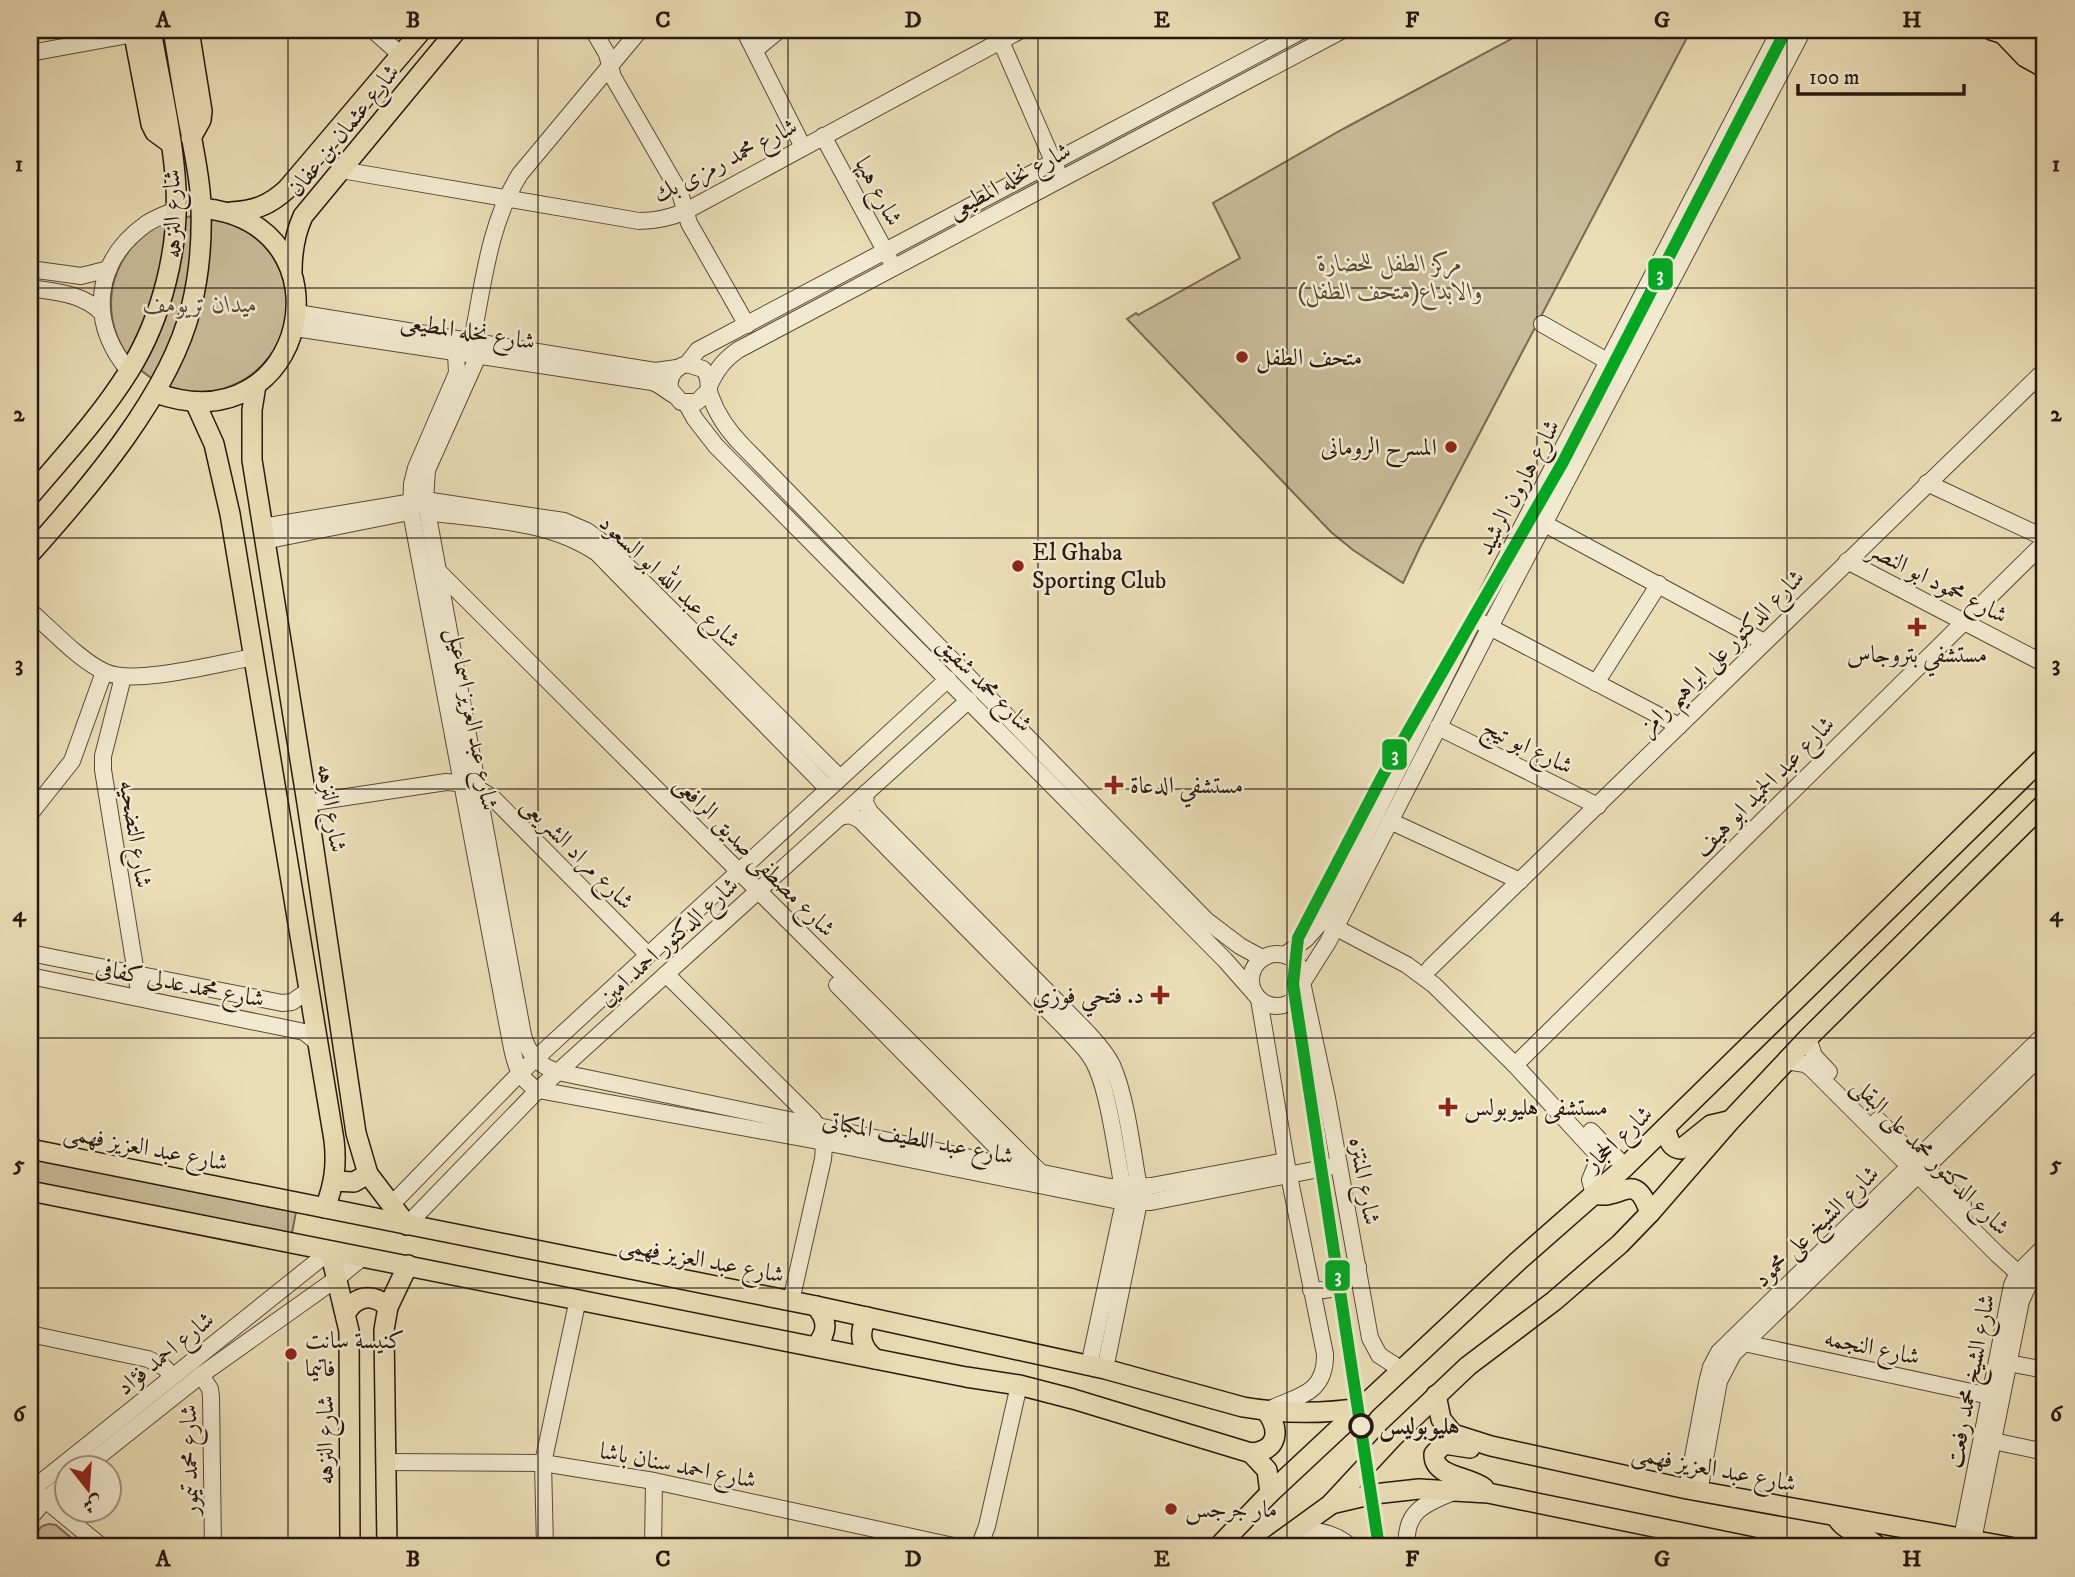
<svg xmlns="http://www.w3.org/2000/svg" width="2075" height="1577" font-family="'IM FELL DW Pica',Amiri,serif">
<rect width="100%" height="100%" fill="#ebdeb6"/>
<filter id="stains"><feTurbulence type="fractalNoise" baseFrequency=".00286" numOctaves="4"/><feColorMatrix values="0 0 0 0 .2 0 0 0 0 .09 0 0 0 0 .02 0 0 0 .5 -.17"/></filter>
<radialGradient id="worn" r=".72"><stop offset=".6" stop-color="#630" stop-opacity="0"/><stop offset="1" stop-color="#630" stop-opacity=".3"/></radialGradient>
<!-- green -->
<g fill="#cabc9a" stroke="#786a55" stroke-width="2">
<path d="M1528 30H1691L1421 545 1403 583 1353 550 1331 532 1127 319 1136 313 1138 315 1240 258 1213 203 1343 129Z"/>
<circle cx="199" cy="304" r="88"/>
<path d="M30 1158 296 1212 291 1238 30 1185Z"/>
<path d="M49 1524 56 1525 82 1547H30V1541L42 1526Z"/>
</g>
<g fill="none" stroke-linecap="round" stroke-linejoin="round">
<defs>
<g id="minor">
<path d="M373 30 401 55"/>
<path d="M593 30 607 54 613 77 680 193 689 223 747 325"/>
<path d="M744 30 803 147"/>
<path d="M996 30 1057 170"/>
<path d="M755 50 779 30"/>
<path d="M30 53 134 34"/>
<path d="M823 136 889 258"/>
<path d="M341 170 639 221C656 221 670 218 686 211L1021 30"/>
<path d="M30 269 81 276 109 269"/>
<path d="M30 288C56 292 82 293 102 313"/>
<path d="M297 313 655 371 677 368"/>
<path d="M1542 324 1616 366"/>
<path d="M295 328 652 382 659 385 672 394"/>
<path d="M472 341C483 285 489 223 520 174L640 30"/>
<path d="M456 353 457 373 416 468 412 484 411 512 510 1038C514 1059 517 1079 538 1090L824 1142 1124 1202H1151L1339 1165"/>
<path d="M478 356 427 470 425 500 523 1035C528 1054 539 1066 558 1072L1110 1187 1151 1186 1286 1161"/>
<path d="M687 364 698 350 1303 30"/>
<path d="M129 371C88 322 93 262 146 224 155 218 166 214 176 210"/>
<path d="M710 384C717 369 724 360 738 350L1343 30"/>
<path d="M709 390 697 402H681L670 389C668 376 675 367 687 364L703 369C711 378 707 385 710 395 717 415 728 431 743 446L1207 921 1240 946 1262 958"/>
<path d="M686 403 695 419 716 446 1225 960 1255 994"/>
<path d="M1927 483 2045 538"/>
<path d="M435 513C490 520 550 521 597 553L828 789"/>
<path d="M1545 524 1764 642"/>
<path d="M262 527 425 500 564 521 587 531 607 546 840 778"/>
<path d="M264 541 409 512"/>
<path d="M1847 561 2045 664"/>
<path d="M438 571 1040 1172"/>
<path d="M30 611C52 630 79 660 105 672 134 686 219 663 254 657"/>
<path d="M1482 623 1679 726"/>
<path d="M123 677 103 756V770L140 998"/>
<path d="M1596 683 1659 584"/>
<path d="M1438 727 1598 806"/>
<path d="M866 793 865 803 870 812 1085 1030C1095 1041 1105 1051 1112 1065 1127 1099 1132 1150 1139 1188V1202L1105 1369"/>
<path d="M307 803 446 782C465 783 477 787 493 798L648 955"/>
<path d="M30 814 72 761 104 672"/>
<path d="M840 817 850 815 860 820 1074 1037C1083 1047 1092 1056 1097 1069 1110 1100 1116 1153 1123 1188L1124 1202 1089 1366"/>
<path d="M1390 821 1520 881"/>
<path d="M1327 923 1407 965 1434 985 1515 1065 1596 1153 1597 1163 1590 1180 1594 1194"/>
<path d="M30 953 282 1003 292 1002 309 990"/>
<circle cx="1277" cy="980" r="26"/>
<path d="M1285 955 1306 939 1322 921 1474 619 1780 30"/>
<path d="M1430 968 2045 370"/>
<path d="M666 974 813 1120C822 1132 825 1143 823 1159L791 1301"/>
<path d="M30 976 295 1030 304 1032 318 1043"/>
<path d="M1304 980 1328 942 1490 627 1803 30"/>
<path d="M837 985 1017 1168"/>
<path d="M1303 987 1327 1098 1370 1338 1379 1355 1402 1370"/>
<path d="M1259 999 1286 1161 1325 1354C1326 1396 1295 1396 1266 1411"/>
<path d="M1808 1038 1814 1056 1829 1072"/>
<path d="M1786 1061 1805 1064 1811 1068 1997 1254 2018 1273 2045 1283"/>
<path d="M1515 1065 2045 542"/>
<path d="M1878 1120 1963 1205"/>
<path d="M1591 1131 1625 1167"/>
<path d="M391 1205 520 1073 948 679"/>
<path d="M407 1225 538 1090 969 700"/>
<path d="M1311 1290C1332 1292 1347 1285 1358 1267"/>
<path d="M30 1334 148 1359 164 1367 172 1376"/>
<path d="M1744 1343 1990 1396"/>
<path d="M2008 1363 2045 1370"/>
<path d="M201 1375 210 1389 211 1397 213 1547"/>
<path d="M1993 1441 2045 1452"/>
<path d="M385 1462 543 1463 654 1481 958 1547"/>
<path d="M84 1468 201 1375 336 1279 363 1257"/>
<path d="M30 1487 102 1547"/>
<path d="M1687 1489 1707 1383 1711 1367 1719 1352 2045 1034"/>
<path d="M30 1491 330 1251"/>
<path d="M1699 1492 1719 1381 1733 1354 2045 1052"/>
<path d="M30 1518 45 1500 66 1483"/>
<path d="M1292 1534C1314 1528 1334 1532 1351 1547"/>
<path d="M1962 1538 2012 1285 2018 1273 2045 1246"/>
<path d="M1973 1540 2021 1301 2031 1279 2045 1264"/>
<path d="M545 1547 543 1463 578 1299"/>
<path d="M653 1547 654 1481"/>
<path d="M979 1547 987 1526 1019 1385"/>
<path d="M1407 1547C1404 1513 1423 1504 1451 1493"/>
<path d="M1667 1547 1669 1531"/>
</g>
<g id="major">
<path d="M133 30 151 124 155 132 170 143"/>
<path d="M189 30 202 111 201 120 191 138"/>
<path d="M1991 30 2045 47"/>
<path d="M2004 35 2025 57 2045 68"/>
<path d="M231 212C254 211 270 205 287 189L422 30"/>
<path d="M292 271C292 250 295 234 303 216L457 30"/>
<path d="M256 385 252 410V460L307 803 356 1133 368 1174 407 1225"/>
<path d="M156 393C308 448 356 222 201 208"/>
<path d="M195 402 214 444 230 514 334 1140C337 1165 334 1185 325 1208"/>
<path d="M30 496C64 456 101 416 129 371 162 318 179 249 176 188 173 135 160 82 151 30"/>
<path d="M30 554C89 488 170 394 191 308 199 276 202 240 201 208 201 183 195 159 191 134 184 100 179 65 173 30"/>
<path d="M1665 1128C1669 1138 1669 1148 1681 1149L1711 1125 1728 1121"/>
<path d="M30 1149 816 1306 1105 1369 1243 1407C1284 1414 1322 1414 1362 1408"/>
<path d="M334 1181 354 1182 368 1174"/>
<path d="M30 1191 966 1377 1019 1385 1073 1399 1251 1453 1267 1470 1270 1493"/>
<path d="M1594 1194C1623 1201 1634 1168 1650 1213"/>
<path d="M330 1251 349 1331 350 1547"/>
<path d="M816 1306C828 1320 828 1332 816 1346"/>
<path d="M346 1313C356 1295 373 1293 388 1307"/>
<path d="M867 1317C858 1333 860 1347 875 1359"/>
<path d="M1436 1395 1441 1419 1453 1434 1491 1446 1687 1489 2010 1547"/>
<path d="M1470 1448 1444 1444 1434 1454C1433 1477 1469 1476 1484 1488"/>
<path d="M1251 1453C1278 1451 1281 1430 1266 1411"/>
<path d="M1331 1504 1374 1494 1419 1489 1488 1493 1752 1547"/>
<path d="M1837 1518C1847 1534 1866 1534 1878 1547"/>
<path d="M387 1547 384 1330 388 1307 408 1265"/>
<path d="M1218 1547 1270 1493 1516 1263 1625 1167 2045 756"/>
<path d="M1272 1547 1330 1505 1393 1437 1468 1366 1554 1301 1620 1244 1650 1213 1730 1121 1808 1038 2045 803"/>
</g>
</defs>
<!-- minor casing -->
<use href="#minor" stroke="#584a3a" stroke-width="18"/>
<!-- major casing -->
<use href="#major" stroke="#271810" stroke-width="22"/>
<!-- minor -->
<use href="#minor" stroke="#f2ead0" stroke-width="16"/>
<!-- major -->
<use href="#major" stroke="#ebdeb6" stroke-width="19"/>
<defs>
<path id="metro-1" d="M1379 1547 1293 984 1298 938 1383 775 1563 462 1786 30"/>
</defs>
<!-- metro-1 casing -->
<use href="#metro-1" stroke="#f2ead0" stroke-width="18"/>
<!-- metro-1 -->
<use href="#metro-1" stroke="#02a722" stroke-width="12"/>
</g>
<!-- grid -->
<path fill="none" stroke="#271810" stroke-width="2" stroke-opacity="0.55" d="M288 30V1547M538 30V1547M788 30V1547M1038 30V1547M1287 30V1547M1537 30V1547M1787 30V1547M30 288H2045M30 538H2045M30 789H2045M30 1038H2045M30 1288H2045"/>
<!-- markers -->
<g fill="#8f2418" stroke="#f2ead0" stroke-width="2.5">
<circle cx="1242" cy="357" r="7"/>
<circle cx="1451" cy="447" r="7"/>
<circle cx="1018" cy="566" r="7"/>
<path d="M1913.5 616.5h7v7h7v7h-7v7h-7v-7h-7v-7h7z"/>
<path d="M1110.5 774.5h7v7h7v7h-7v7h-7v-7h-7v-7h7z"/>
<path d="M1156.5 984.5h7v7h7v7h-7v7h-7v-7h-7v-7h7z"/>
<path d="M1444.5 1096.5h7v7h7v7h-7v7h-7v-7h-7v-7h7z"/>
<circle cx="291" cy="1354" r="7"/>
<circle cx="1171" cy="1509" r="7"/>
</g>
<circle fill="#f2ead0" stroke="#271810" stroke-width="3.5" cx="1361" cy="1426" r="11"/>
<g text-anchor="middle" stroke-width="5" stroke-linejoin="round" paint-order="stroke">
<!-- street labels -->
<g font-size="24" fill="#271810" stroke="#f2ead0">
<text transform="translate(343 130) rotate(-51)" y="8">شارع عثمان بن عفان</text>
<text transform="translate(725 160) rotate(-27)" y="8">شارع محمد رمزى بك</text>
<text transform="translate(1009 180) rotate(-28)" y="8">شارع نخله المطيعى</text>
<text transform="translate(879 191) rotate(62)" y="8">شارع هيها</text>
<text transform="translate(172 214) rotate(-91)" y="8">شارع النزهه</text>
<text transform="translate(468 331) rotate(9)" y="8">شارع نخله المطيعى</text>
<text transform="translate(1518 487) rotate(-62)" y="8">شارع هارون الرشيد</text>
<text transform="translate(670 581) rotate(43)" y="8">شارع عبد الله ابو السعود</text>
<text transform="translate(1938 582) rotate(27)" y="8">شارع محمود ابو النصر</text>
<text transform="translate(1721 652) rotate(-45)" y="8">شارع الدكتور على ابراهيم رامز</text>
<text transform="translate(985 684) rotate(45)" y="8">شارع محمد شفيق</text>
<text transform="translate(473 719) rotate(79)" y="8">شارع عبد العزيز اسماعيل</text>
<text transform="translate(1528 746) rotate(26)" y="8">شارع ابو تيج</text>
<text transform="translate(1764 786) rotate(-45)" y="8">شارع عبد الحميد ابو هيف</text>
<text transform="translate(332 808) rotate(81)" y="8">شارع النزهه</text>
<text transform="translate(136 834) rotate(81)" y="8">شارع التضحيه</text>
<text transform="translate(578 853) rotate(45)" y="8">شارع مراد الشريعى</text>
<text transform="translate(755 856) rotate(45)" y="8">شارع مصطفى صديق الرافعى</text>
<text transform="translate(668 941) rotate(-42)" y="8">شارع الدكتور احمد امين</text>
<text transform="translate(180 983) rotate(11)" y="8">شارع محمد عدلى كفافى</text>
<text transform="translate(918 1138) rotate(11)" y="8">شارع عبد اللطيف المكباتى</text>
<text transform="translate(1618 1138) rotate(-43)" y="8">شارع الحجاز</text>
<text transform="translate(146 1147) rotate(11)" y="8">شارع عبد العزيز فهمى</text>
<text transform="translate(1931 1156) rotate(45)" y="8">شارع الدكتور محمد على البقلى</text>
<text transform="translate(1365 1181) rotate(80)" y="8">شارع المنتزه</text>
<text transform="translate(1816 1226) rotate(-44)" y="8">شارع الشيخ على محمود</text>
<text transform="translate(702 1259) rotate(11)" y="8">شارع عبد العزيز فهمى</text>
<text transform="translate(1872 1347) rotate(12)" y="8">شارع النجمه</text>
<text transform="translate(165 1353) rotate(-39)" y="8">شارع احمد فؤاد</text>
<text transform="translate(1970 1381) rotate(-79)" y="8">شارع الشيخ محمد رفعت</text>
<text transform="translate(325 1440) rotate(-90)" y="8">شارع النزهه</text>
<text transform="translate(189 1460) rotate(-91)" y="8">شارع محمد تيمور</text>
<text transform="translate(678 1465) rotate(11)" y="8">شارع احمد سنان باشا</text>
<text transform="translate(1714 1468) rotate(11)" y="8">شارع عبد العزيز فهمى</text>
</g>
<!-- park labels -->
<g font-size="24" font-style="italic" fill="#584939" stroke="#f2ead0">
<text x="1390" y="271">مركز الطفل للحضارة<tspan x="1390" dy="28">والابداع(متحف الطفل)</tspan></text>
<text x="200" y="312">ميدان تريومف</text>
</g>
<!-- poi labels -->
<g font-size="24" fill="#271810" stroke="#f2ead0" text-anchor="start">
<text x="1256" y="365">متحف الطفل</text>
<text x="1437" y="455" text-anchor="end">المسرح الرومانى</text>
<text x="1032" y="560">El Ghaba<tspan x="1032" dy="28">Sporting Club</tspan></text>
<text x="1917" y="662" text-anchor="middle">مستشفي بتروجاس</text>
<text x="1130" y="793">مستشفي الدعاة</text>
<text x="1144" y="1003" text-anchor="end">د. فتحي فوزي</text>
<text x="1464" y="1115">مستشفى هليوبولس</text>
<text x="305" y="1348">كنيسة سانت<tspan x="305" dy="28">فاتيما</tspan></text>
<text x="1185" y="1517">مار جرجس</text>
</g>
<!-- stop labels -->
<g font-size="24" font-weight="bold" fill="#271810" stroke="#f2ead0" text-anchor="start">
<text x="1379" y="1434">هليوبوليس</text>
</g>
</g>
<g stroke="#f2ead0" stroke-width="2.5">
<rect x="1647" y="257" width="27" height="34" rx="7" fill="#02a722"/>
<rect x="1381" y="738" width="27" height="33" rx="7" fill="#02a722"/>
<rect x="1324" y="1259" width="27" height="33" rx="7" fill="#02a722"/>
</g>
<g font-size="19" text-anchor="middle" font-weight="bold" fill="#fff">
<text x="1660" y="281">3</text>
<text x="1395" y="761">3</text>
<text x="1338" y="1282">3</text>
</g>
<!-- margin -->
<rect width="2075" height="1577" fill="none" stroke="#ebdeb6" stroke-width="77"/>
<!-- north arrow -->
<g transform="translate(88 1489) rotate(163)"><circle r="33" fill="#f2ead0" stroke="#a19683" stroke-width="2"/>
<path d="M0-5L12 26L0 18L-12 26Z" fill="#8f2418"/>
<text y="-10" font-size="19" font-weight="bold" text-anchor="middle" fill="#271810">ش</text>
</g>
<!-- scale -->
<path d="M1798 84v10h166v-10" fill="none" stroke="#271810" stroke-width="3.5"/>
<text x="1809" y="84" font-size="21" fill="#271810" stroke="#f2ead0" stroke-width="5" paint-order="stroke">100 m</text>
<rect x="38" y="38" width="1998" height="1500" fill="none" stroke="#271810" stroke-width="2.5"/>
<g font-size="23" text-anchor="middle" font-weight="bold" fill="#271810">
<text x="163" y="27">A</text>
<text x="413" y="27">B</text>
<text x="663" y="27">C</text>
<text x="913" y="27">D</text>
<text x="1162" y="27">E</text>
<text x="1412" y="27">F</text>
<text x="1662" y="27">G</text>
<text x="1912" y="27">H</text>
<text x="19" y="171">1</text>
<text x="2056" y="171">1</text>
<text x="19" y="421">2</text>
<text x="2056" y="421">2</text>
<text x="19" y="671">3</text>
<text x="2056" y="671">3</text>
<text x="19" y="921">4</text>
<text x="2056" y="921">4</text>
<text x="19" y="1171">5</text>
<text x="2056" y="1171">5</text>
<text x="19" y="1421">6</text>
<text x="2056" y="1421">6</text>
<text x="163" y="1566">A</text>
<text x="413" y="1566">B</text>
<text x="663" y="1566">C</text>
<text x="913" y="1566">D</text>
<text x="1162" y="1566">E</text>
<text x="1412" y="1566">F</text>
<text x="1662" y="1566">G</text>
<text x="1912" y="1566">H</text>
</g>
<rect width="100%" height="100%" filter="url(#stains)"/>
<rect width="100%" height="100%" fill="url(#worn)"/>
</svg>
